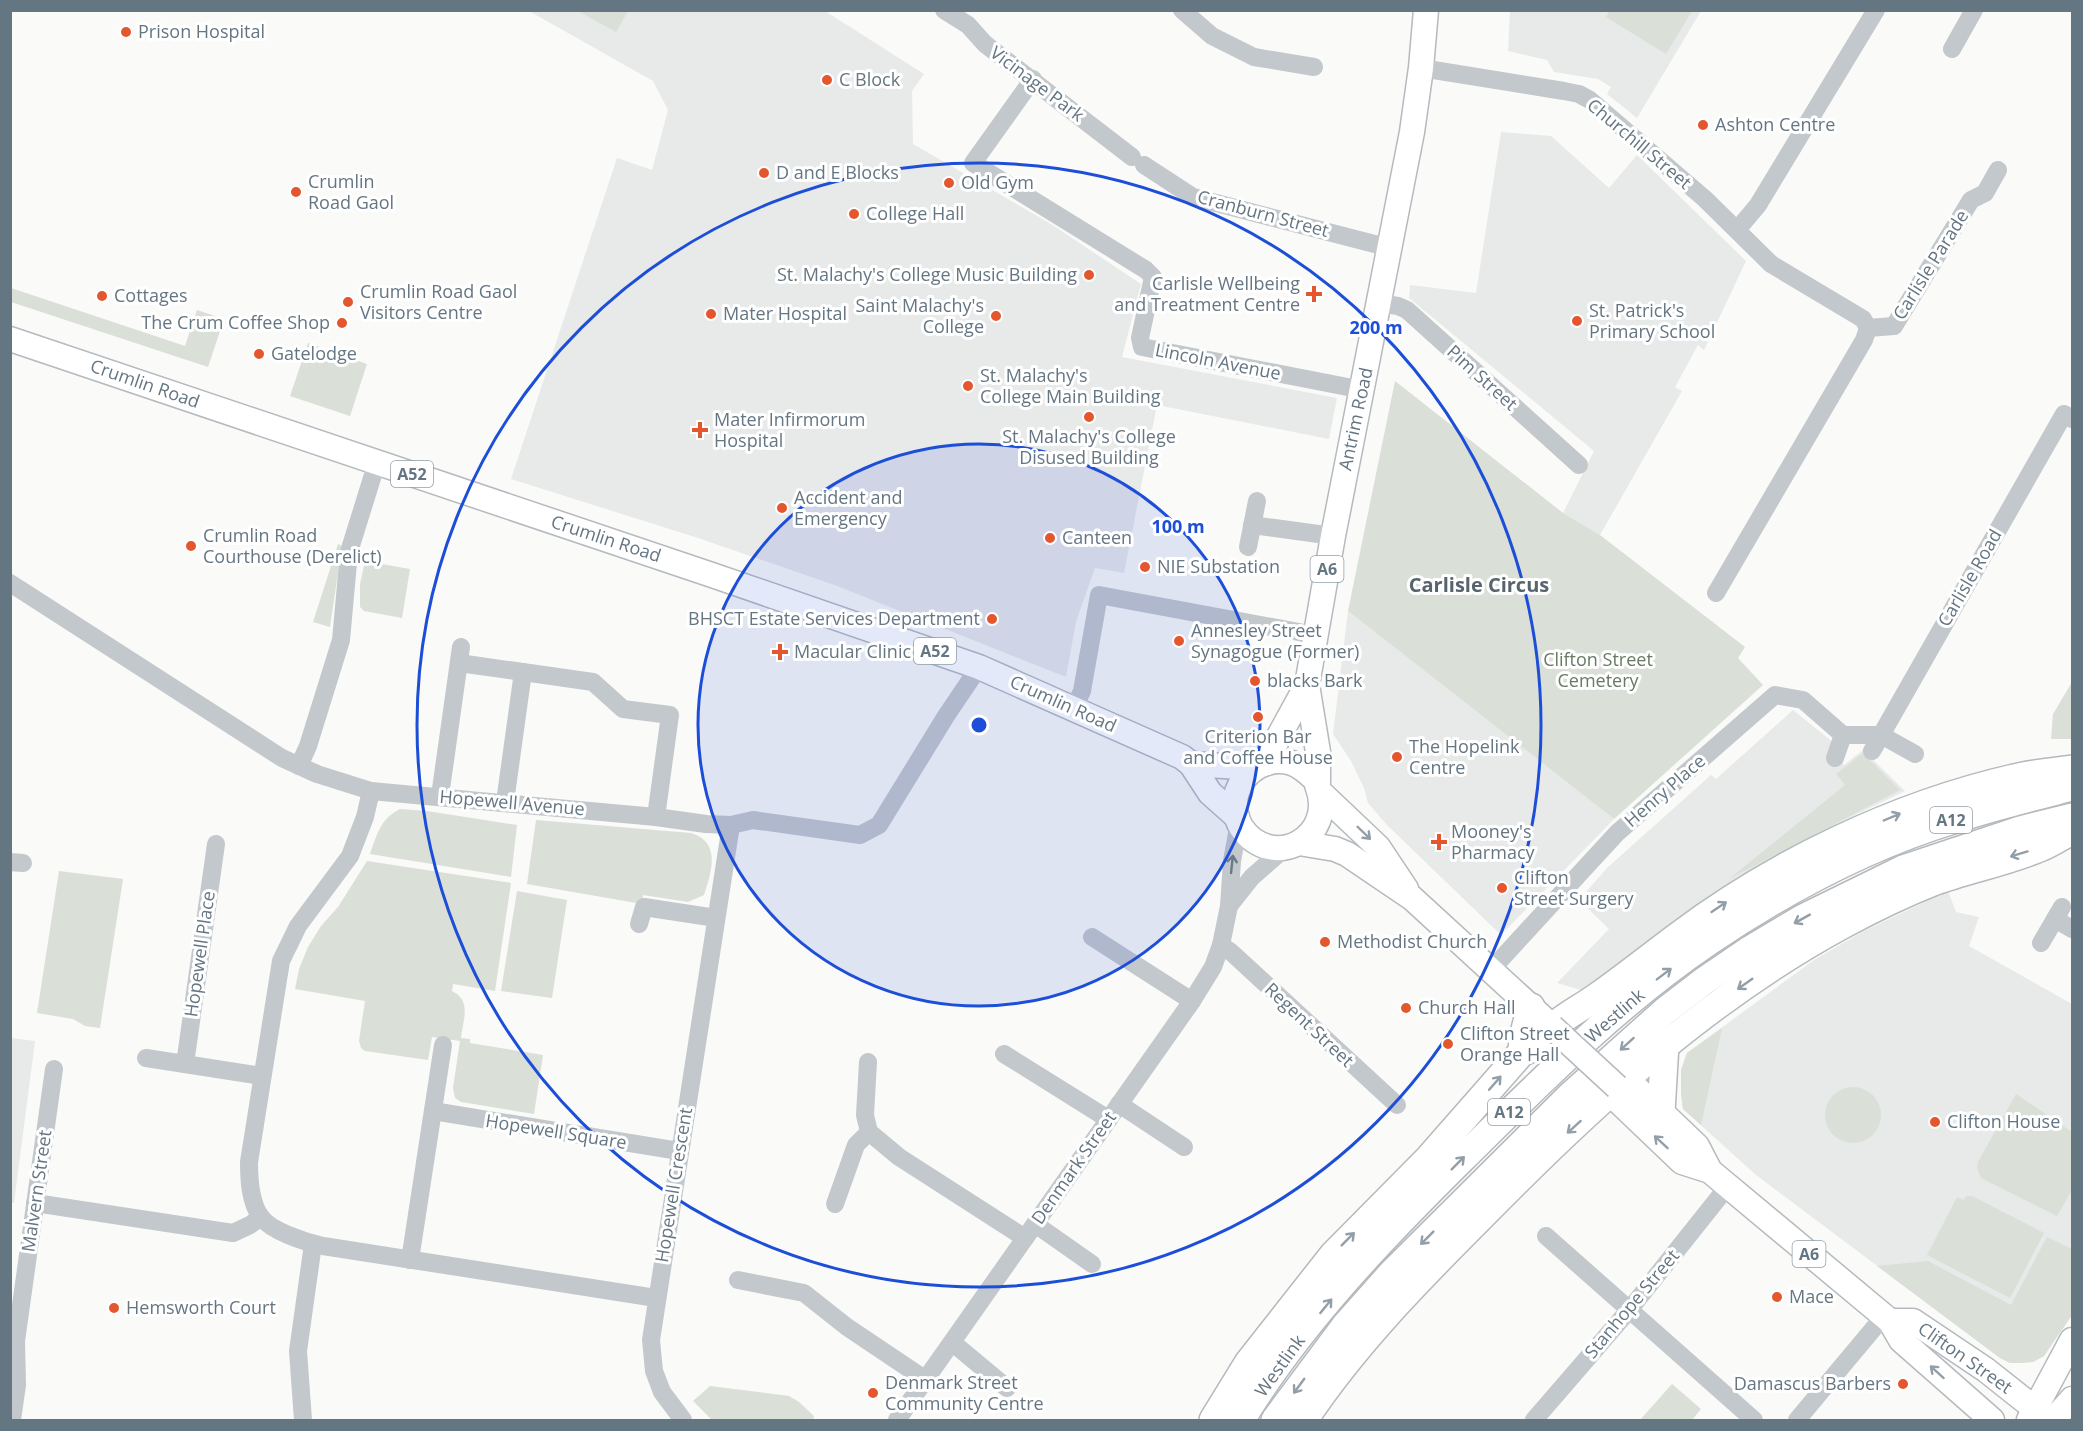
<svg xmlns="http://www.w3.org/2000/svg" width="2083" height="1431" font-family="'Open Sans',sans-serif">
<rect width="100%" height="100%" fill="#fafaf8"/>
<!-- built -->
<g fill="#e8e9e9">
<path d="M529 11H825L924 74 912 91 913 144 1051 224 1141 284 1122 357 1337 398 1329 439 1157 405 1124 573 1095 568 1076 622 1066 677 837 586 698 538 511 479 617 158 652 170 668 110 653 81Z"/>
<path d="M1510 11H1701L1637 118 1607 94 1611 87 1598 79 1554 72 1547 60 1508 51Z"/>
<path d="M1501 132 1551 136 1609 188 1637 155 1746 261 1704 350 1698 345 1675 387 1682 391 1600 535 1563 513 1594 451 1409 298 1410 285 1476 293Z"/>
<path d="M1348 611 1614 819 1501 935 1387 825 1368 803 1364 788 1351 761 1333 734Z"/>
<path d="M1793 710 1834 743 1828 749 1844 765 1863 750 1905 791 1843 821 1775 858 1584 991 1557 983 1609 929 1579 900 1607 868 1711 775 1716 779Z"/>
<path d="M1948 891 1956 912 1979 917 1969 946 2072 1004V1315L2044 1356 2033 1362 2010 1363 2000 1358 1756 1175 1683 1109 1681 1093V1070L1687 1053 1814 960 1864 931Z"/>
<path d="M11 1038 35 1041 14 1203H10Z"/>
</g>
<!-- green -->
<g fill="#dadfd7">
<path d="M1610 10H1692V11L1666 54 1606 17Z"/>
<path d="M578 11H628L616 32Z"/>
<path d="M11 288 185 346 197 310 224 319 208 367 11 302Z"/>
<path d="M308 343 367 364 350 416 290 396Z"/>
<path d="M1395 381 1563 513 1600 535 1745 647 1738 658 1763 685 1614 819 1348 611Z"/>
<path d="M338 544 342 546 330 627 313 622Z"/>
<path d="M365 561 410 569 402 618 364 611 360 607V584Z"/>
<path d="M2072 682V739H2051L2053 714Z"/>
<path d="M1863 753 1900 790 1729 879 1845 785 1836 774Z"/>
<path d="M400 809 427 811 517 825 511 877 370 854C377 835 380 819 400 809Z"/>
<path d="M536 820 691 833C721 842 712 871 704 895L688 902 643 895 642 904 527 884Z"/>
<path d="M367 861 511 883 495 991 453 984 452 991C472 1001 463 1019 461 1038L470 1039V1043L543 1055 534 1114 461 1102 455 1098 453 1088 460 1041 432 1037 428 1060 365 1051 361 1048 359 1041 365 1001 295 989 299 969 308 947 321 926 338 907Z"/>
<path d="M59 871 123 879 100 1028 85 1026 73 1019 37 1013Z"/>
<path d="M517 891 567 900 552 998 501 991Z"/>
<path d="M1722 1028 1701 1125 1683 1109 1681 1093V1070L1687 1053Z"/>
<circle cx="1853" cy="1115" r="28"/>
<path d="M2016 1094 2072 1132V1190L2057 1216 1981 1178 1977 1168 1978 1162Z"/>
<path d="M1966 1196H1972L2044 1233 2010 1298 1927 1255 1957 1197 1964 1200Z"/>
<path d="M2047 1237 2072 1249V1315L2044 1356 2033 1362 2022 1363H2010L2000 1358 1877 1266 1928 1261 2011 1305Z"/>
<path d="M1672 1384 1701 1409 1692 1420H1640Z"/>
<path d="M710 1386 789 1396 799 1402 814 1416 813 1420H712L693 1401Z"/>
</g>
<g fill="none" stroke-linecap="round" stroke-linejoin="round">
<defs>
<g id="major">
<path d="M10 339 712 575 979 667 1182 757 1191 764 1210 793 1237 817"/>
<path d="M1267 763 1278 738 1307 685"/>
<path d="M1191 764 1255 768"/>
<path d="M1318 782C1310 775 1303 767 1292 763 1269 756 1245 769 1237 792 1233 803 1235 817 1241 827 1272 873 1338 837 1317 785L1318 782V752L1307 685 1333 536 1412 132 1421 68 1426 10"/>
<path d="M1321 793 1378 847 1406 889"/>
<path d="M1299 843 1335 849 1347 854 1412 898 1544 1019"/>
<path d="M1710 1171 1682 1162 1616 1099 1617 1087 1631 1083 1697 1146 1710 1171 1890 1321 1901 1340 1992 1420"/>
<path d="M1890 1321H1913L1986 1370 2049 1420"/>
<path d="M2029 1420 2072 1340"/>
<path d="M2053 1420 2072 1399"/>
</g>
<g id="highway">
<path d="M1522 1052 1523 1037 1531 1007"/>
<path d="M1661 1112 1665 1044"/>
<path d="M1213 1420 1248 1363 1333 1255 1429 1158 1522 1052C1542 1046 1539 1039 1553 1027 1566 1015 1583 1007 1598 996 1625 977 1651 956 1678 936 1775 863 1896 805 2014 778 2033 773 2053 772 2072 769"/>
<path d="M1241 1420C1300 1323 1382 1238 1463 1158 1540 1082 1618 1003 1708 942 1782 892 1868 846 1953 820 1992 807 2033 797 2072 787"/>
<path d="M1275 1420 1345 1326 1392 1273 1571 1095 1665 1011 1704 981 1751 949 1803 918 1903 869 2020 830 2072 817"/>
<path d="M1304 1420C1353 1346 1416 1282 1479 1219 1589 1107 1705 999 1844 924 1872 909 1903 894 1933 882 1969 869 2007 862 2042 847 2052 843 2062 836 2072 831"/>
</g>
</defs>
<!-- major casing -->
<use href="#major" stroke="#b5babe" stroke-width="27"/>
<!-- highway casing -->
<use href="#highway" stroke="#b4b9bd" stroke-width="30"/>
<!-- minor -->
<g stroke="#c3c8cc" stroke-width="18">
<path d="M944 10 968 25 985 44 1132 157"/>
<path d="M1182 10 1212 36 1254 57 1314 67"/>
<path d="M1952 49 1974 10"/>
<path d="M1421 68 1564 91 1579 94 1590 100 1705 199 1771 264 1863 319 1868 328 1894 326 1971 200 1985 193 1998 170"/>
<path d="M1033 79 973 163 1146 270 1153 277 1140 338 1142 347 1363 390"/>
<path d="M1144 165 1193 197 1390 248"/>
<path d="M1737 230 1758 205 1876 10"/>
<path d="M1379 303 1398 306 1407 310 1579 465"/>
<path d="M1252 525 1333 536"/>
<path d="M1248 547 1257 501"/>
<path d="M10 583 282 758 317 774 371 791 656 817 706 824 731 825 753 820 860 835 879 825 946 716 979 667"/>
<path d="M1716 593 1864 340 1868 328"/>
<path d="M459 663 593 682 623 709 670 715 656 817"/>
<path d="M1074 708 1082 691 1099 595 1315 635"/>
<path d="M1843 735H1881L1915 754"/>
<path d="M1872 751 2064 414 2072 419"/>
<path d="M299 766 308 746 341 640 349 552 377 462"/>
<path d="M371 791 365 817 350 856 298 926 281 961 249 1162C249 1180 250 1201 260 1216 270 1231 305 1242 323 1246L656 1298"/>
<path d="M440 796 461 647"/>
<path d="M505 802 523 672"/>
<path d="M10 862 23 863"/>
<path d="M1229 906 1252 877 1285 848"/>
<path d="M2055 919 2072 929"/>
<path d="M639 924 644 907 716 918"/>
<path d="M1092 937 1192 1001"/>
<path d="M2041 943 2062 907"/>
<path d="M1221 945 1231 952 1397 1105"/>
<path d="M1490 971 1617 833 1775 695 1803 700 1843 735 1835 758"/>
<path d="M1004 1054 1108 1119"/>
<path d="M146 1058 262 1076"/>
<path d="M868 1062 865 1115 869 1132 899 1157 1025 1238"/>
<path d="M185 1064 216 844"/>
<path d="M1119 1104 1184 1147"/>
<path d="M433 1111 679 1151"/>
<path d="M35 1203 233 1233 250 1225 261 1217"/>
<path d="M835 1204 856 1145 869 1132"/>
<path d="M1035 1224 1092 1264"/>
<path d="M1546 1236 1754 1420"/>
<path d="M410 1260 443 1045"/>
<path d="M738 1280 804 1293 847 1327 926 1380"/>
<path d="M953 1343 1007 1388"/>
<path d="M12 1420 17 1385 16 1341 54 1069"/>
<path d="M303 1420 298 1351 313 1244"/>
<path d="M683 1420 662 1392 654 1371 651 1340 731 825"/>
<path d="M897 1420 1192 1001 1213 967 1221 945 1229 906 1232 861 1239 823"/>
<path d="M1534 1420 1630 1309 1728 1186"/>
<path d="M1797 1420 1884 1316"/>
</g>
<!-- major -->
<use href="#major" stroke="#fff" stroke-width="24"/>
<!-- highway -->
<use href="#highway" stroke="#fff" stroke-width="27"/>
<defs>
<path id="major-bridge" d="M1552 1027 1617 1087"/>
</defs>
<!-- major-bridge casing -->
<use href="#major-bridge" stroke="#b5babe" stroke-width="27" stroke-linecap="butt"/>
<!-- major-bridge -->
<use href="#major-bridge" stroke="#fff" stroke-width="24"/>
</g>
<!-- one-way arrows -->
<defs><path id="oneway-shaft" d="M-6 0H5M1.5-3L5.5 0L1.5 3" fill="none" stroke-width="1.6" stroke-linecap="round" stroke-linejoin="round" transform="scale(1.5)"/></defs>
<g stroke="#939fa8">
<use href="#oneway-shaft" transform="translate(1892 817) rotate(-23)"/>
<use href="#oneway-shaft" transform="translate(1364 833) rotate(44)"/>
<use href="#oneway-shaft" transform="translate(2019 854) rotate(163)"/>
<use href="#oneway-shaft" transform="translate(1719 907) rotate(-34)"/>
<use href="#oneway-shaft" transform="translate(1802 919) rotate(151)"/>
<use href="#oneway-shaft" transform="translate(1664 974) rotate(-37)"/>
<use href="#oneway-shaft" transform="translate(1745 984) rotate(145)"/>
<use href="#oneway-shaft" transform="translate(1627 1044) rotate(138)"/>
<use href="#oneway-shaft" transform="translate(1495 1083) rotate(-49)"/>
<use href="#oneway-shaft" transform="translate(1574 1127) rotate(138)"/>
<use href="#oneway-shaft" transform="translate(1661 1142) rotate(-137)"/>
<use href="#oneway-shaft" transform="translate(1458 1163) rotate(-45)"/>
<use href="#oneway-shaft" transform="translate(1427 1238) rotate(135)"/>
<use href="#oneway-shaft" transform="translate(1348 1239) rotate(-45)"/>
<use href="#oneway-shaft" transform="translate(1326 1306) rotate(-51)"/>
<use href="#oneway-shaft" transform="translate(1937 1372) rotate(-138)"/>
<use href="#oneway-shaft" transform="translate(1299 1386) rotate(126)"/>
</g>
<use stroke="#6a7a87" href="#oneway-shaft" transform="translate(1232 864) rotate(-84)"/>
<!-- distance rings -->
<circle cx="979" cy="725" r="281" fill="#1d4ed8" fill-opacity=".12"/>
<g fill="none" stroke="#1d4ed8" stroke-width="3">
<circle cx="979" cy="725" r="281"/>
<circle cx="979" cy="725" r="562"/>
</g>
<!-- markers -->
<g fill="#e4572e" stroke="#fff" stroke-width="2">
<circle cx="126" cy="32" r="6"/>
<circle cx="827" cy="80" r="6"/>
<circle cx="1703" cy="125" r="6"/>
<circle cx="764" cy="173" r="6"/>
<circle cx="949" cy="183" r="6"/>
<circle cx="296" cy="192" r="6"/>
<circle cx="854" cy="214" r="6"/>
<circle cx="1089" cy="275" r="6"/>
<path d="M1311 285h6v6h6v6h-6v6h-6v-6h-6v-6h6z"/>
<circle cx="102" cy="296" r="6"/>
<circle cx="348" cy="302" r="6"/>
<circle cx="711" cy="314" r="6"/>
<circle cx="996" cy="316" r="6"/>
<circle cx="1577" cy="321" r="6"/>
<circle cx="342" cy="323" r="6"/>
<circle cx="259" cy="354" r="6"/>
<circle cx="968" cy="386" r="6"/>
<circle cx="1089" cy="417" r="6"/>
<path d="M697 421h6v6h6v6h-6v6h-6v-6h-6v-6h6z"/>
<circle cx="782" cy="508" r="6"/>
<circle cx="1050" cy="538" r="6"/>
<circle cx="191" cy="546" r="6"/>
<circle cx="1145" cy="567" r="6"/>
<circle cx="992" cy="619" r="6"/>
<circle cx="1179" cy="641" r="6"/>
<path d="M777 643h6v6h6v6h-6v6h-6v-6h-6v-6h6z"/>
<circle cx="1255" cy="681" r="6"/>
<circle cx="1258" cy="717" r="6"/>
<circle cx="1397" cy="757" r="6"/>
<path d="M1436 833h6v6h6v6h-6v6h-6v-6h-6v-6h6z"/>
<circle cx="1502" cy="888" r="6"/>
<circle cx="1325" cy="942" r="6"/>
<circle cx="1406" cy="1008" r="6"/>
<circle cx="1448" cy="1044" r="6"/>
<circle cx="1935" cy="1122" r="6"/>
<circle cx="1777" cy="1297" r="6"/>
<circle cx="114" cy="1308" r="6"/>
<circle cx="1903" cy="1384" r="6"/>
<circle cx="873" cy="1393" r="6"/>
</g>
<g text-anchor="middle" stroke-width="6" stroke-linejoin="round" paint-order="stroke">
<!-- shield labels -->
<g fill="#fff" stroke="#939fa8" stroke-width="1.5">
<rect x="391" y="461" width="42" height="26" rx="4.5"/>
<rect x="1310.5" y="556" width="33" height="26" rx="4.5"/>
<rect x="914" y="638" width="42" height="26" rx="4.5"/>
<rect x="1930" y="807" width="42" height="26" rx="4.5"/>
<rect x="1488" y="1099" width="42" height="26" rx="4.5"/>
<rect x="1792.5" y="1241" width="33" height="26" rx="4.5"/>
</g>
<g font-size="16" font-weight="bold" fill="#657683">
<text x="412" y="480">A52</text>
<text x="1327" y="575">A6</text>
<text x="935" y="657">A52</text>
<text x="1951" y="826">A12</text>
<text x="1509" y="1118">A12</text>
<text x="1809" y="1260">A6</text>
</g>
<!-- poi labels -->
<g font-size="18" fill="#657683" stroke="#fff" text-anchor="start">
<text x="138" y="38">Prison Hospital</text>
<text x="839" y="86">C Block</text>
<text x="1715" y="131">Ashton Centre</text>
<text x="776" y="179">D and E Blocks</text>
<text x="308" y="188">Crumlin<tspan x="308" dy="21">Road Gaol</tspan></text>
<text x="961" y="189">Old Gym</text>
<text x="866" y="220">College Hall</text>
<text x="1077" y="281" text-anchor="end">St. Malachy's College Music Building</text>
<text x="1300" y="290" text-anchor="end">Carlisle Wellbeing<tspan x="1300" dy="21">and Treatment Centre</tspan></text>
<text x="360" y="298">Crumlin Road Gaol<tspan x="360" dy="21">Visitors Centre</tspan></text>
<text x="114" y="302">Cottages</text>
<text x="984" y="312" text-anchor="end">Saint Malachy's<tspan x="984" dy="21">College</tspan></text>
<text x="1589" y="317">St. Patrick's<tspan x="1589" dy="21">Primary School</tspan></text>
<text x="723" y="320">Mater Hospital</text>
<text x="330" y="329" text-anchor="end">The Crum Coffee Shop</text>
<text x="271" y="360">Gatelodge</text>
<text x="980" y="382">St. Malachy's<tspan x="980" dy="21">College Main Building</tspan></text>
<text x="714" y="426">Mater Infirmorum<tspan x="714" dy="21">Hospital</tspan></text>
<text x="1089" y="443" text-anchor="middle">St. Malachy's College<tspan x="1089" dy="21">Disused Building</tspan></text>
<text x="794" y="504">Accident and<tspan x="794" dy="21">Emergency</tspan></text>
<text x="203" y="542">Crumlin Road<tspan x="203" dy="21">Courthouse (Derelict)</tspan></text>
<text x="1062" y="544">Canteen</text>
<text x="1157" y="573">NIE Substation</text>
<text x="980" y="625" text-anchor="end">BHSCT Estate Services Department</text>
<text x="1191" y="637">Annesley Street<tspan x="1191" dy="21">Synagogue (Former)</tspan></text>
<text x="794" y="658">Macular Clinic</text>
<text x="1267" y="687">blacks Bark</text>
<text x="1258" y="743" text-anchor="middle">Criterion Bar<tspan x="1258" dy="21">and Coffee House</tspan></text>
<text x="1409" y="753">The Hopelink<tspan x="1409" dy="21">Centre</tspan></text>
<text x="1451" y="838">Mooney's<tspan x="1451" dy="21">Pharmacy</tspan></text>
<text x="1514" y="884">Clifton<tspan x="1514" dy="21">Street Surgery</tspan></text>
<text x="1337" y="948">Methodist Church</text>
<text x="1418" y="1014">Church Hall</text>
<text x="1460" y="1040">Clifton Street<tspan x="1460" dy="21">Orange Hall</tspan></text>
<text x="1947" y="1128">Clifton House</text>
<text x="1789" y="1303">Mace</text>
<text x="126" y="1314">Hemsworth Court</text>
<text x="885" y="1389">Denmark Street<tspan x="885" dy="21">Community Centre</tspan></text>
<text x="1891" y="1390" text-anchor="end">Damascus Barbers</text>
</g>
<!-- street labels -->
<g font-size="18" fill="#657683" stroke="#fff">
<text transform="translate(1037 84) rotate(37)" y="6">Vicinage Park</text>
<text transform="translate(1639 144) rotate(40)" y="6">Churchill Street</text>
<text transform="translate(1263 214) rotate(15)" y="6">Cranburn Street</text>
<text transform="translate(1931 265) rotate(-58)" y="6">Carlisle Parade</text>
<text transform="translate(1218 362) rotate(11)" y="6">Lincoln Avenue</text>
<text transform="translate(1482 378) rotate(42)" y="6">Pim Street</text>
<text transform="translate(145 384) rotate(19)" y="6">Crumlin Road</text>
<text transform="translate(1356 419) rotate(-78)" y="6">Antrim Road</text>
<text transform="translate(606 539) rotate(18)" y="6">Crumlin Road</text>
<text transform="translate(1970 578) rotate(-60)" y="6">Carlisle Road</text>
<text transform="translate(1063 704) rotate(24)" y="6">Crumlin Road</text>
<text transform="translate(1665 791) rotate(-41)" y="6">Henry Place</text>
<text transform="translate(512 803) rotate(5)" y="6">Hopewell Avenue</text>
<text transform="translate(200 954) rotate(-82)" y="6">Hopewell Place</text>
<text transform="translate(1615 1016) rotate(-41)" y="6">Westlink</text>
<text transform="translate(1309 1025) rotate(43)" y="6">Regent Street</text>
<text transform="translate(556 1132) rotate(9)" y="6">Hopewell Square</text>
<text transform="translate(1074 1168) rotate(-55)" y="6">Denmark Street</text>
<text transform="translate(674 1185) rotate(-81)" y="6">Hopewell Crescent</text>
<text transform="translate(37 1191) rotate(-82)" y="6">Malvern Street</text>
<text transform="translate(1632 1304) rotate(-50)" y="6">Stanhope Street</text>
<text transform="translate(1965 1358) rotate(35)" y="6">Clifton Street</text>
<text transform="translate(1280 1366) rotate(-54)" y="6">Westlink</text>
</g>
<!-- park labels -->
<g font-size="18" fill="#687a64" stroke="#fff">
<text x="1598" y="666">Clifton Street<tspan x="1598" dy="21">Cemetery</tspan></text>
</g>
<!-- neighbourhood labels -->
<g font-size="20" font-weight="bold" fill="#57646e" stroke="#fff">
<text x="1479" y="592">Carlisle Circus</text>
</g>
</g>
<circle cx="979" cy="725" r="9" fill="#1d4ed8" stroke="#fff" stroke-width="3"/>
<g font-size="18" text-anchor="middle" font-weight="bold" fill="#1d4ed8" stroke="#fff" stroke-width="6" stroke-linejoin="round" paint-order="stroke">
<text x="1376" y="334">200 m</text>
<text x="1178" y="533">100 m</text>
</g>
<!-- border -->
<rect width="2083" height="1431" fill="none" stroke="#657683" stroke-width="24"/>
</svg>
